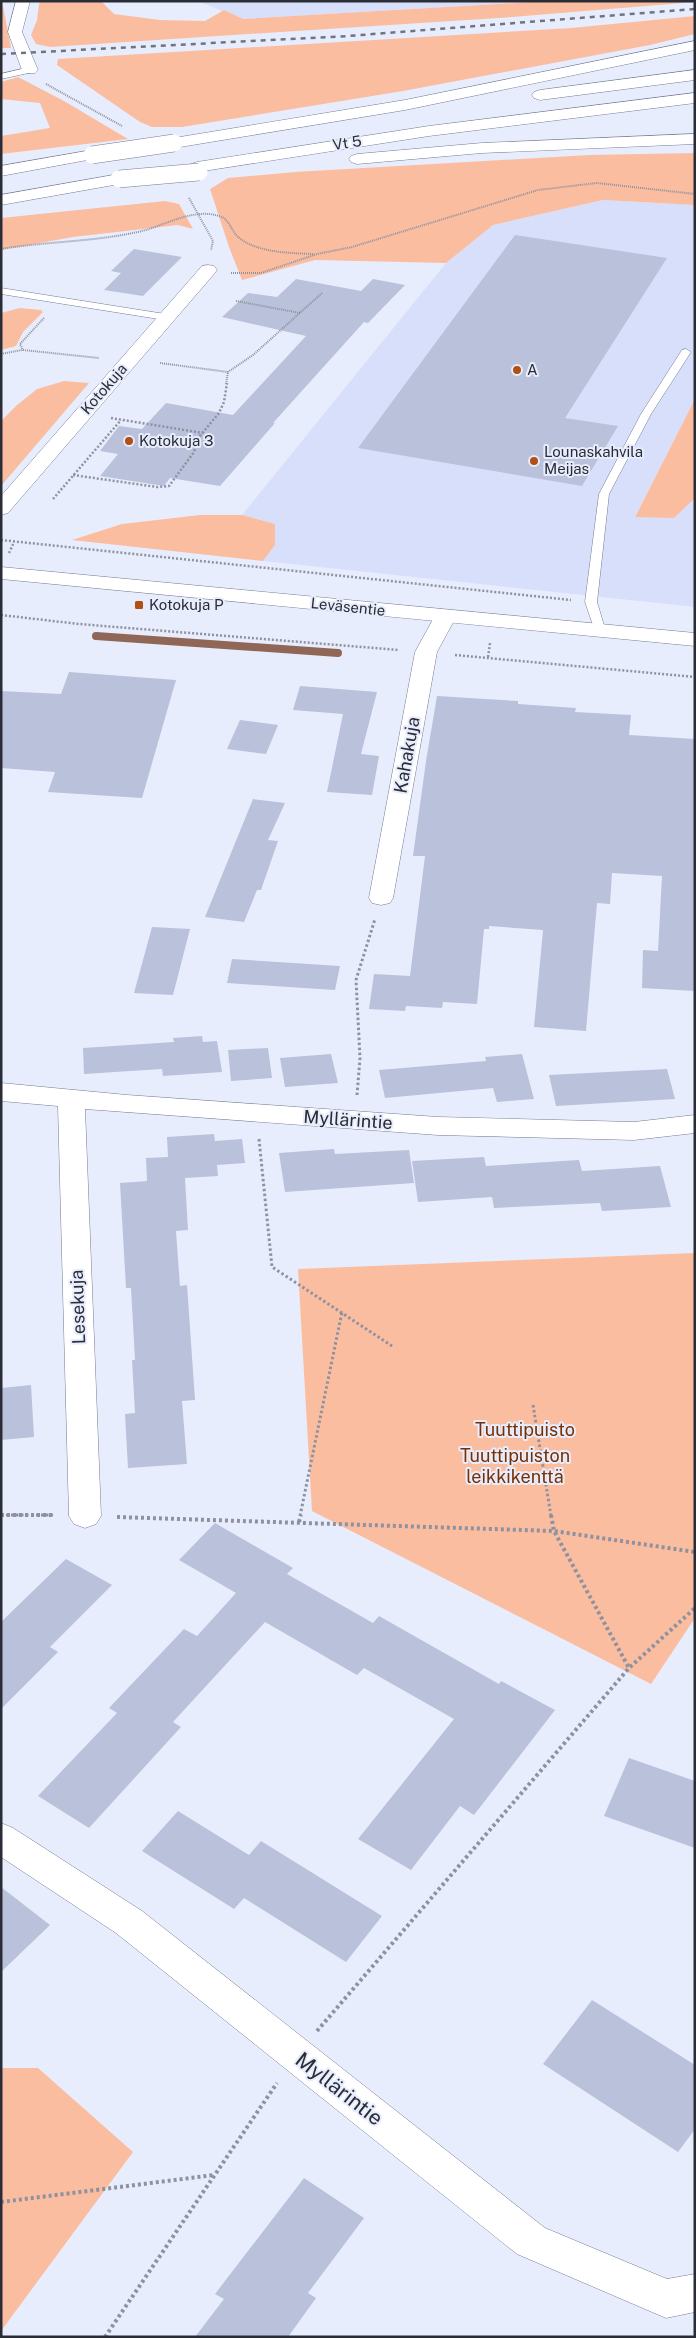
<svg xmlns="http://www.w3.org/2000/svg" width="696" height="2338" font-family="'Public Sans',sans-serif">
<rect width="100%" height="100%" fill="#e8edfd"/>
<!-- built -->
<g fill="#d8dffa">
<path d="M198 1H549L242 19Z"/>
<path d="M603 200 695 205V399L635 516 674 518 695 498V607L263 561 275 545V524L242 515 446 263 493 225Z"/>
</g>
<!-- green -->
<g fill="#fbbda0">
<path d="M41 1H101L114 14 160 20 205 21 224 10 243 19 549 1 695 2 512 17 50 47 36 44 31 35 37 20 39 4Z"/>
<path d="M1 5 3 6 11 48H1Z"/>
<path d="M695 16V34L650 45 403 91 182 127H152L140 122 57 65 58 59 571 28Z"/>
<path d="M18 77 64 101 128 139 1 154V136L50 128 40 103 1 99V82Z"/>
<path d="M695 153V205L603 200 493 225 446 263 315 260 242 280 229 247 210 189 228 178 295 172 589 155Z"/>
<path d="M165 201 179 204 193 229 178 225 73 237 1 250V218Z"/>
<path d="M20 308 41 310 43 312 23 332 16 346 1 350V313Z"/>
<path d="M64 381 89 383 1 486V421L16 406 37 389Z"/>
<path d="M695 399V498L674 518 635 517Z"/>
<path d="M200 515H242L275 524V545L263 561 72 540 122 524Z"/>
<path d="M695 1253V1618L651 1684 312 1511 298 1269Z"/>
<path d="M1 2068H38L133 2152 1 2331Z"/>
</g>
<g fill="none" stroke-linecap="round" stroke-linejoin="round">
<!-- stream -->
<path stroke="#906757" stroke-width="8" d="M96 636 338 653"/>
</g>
<!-- building -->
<g fill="#bac1db">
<path d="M515 235 667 258 565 418 618 426 582 486 358 448Z"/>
<path d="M134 249 182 257 143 296 104 290 121 273 111 271Z"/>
<path d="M296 279 361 291 373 279 405 285 368 323 364 322 273 423H275L220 486 170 478 164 486 100 476 118 454 100 451 119 426 142 429 166 403 233 415 306 336 222 317 248 293 277 297Z"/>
<path d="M69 672 176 680 142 798 48 792 55 772 1 768V691L61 694Z"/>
<path d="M300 686 377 692 361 754 379 756 372 795 327 792 343 714 293 710Z"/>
<path d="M437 696 518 701V704L576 708 575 712 631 715 629 735 695 739V991L642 988 643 950 658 951 662 876 612 873 610 904 597 903 586 1031 534 1027 543 930 489 926V929H484L477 1004 443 1002 442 1008 406 1006 405 1011 369 1009 374 974 410 976 425 856H413L426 761Z"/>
<path d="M240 720 278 725 266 754 227 749Z"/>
<path d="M253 799 285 803 268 840 278 841 261 890H257L244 922 205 917Z"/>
<path d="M152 927 190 929 173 995 134 993Z"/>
<path d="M232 959 340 966 335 990 227 983Z"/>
<path d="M202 1036 203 1042 217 1041 222 1072 163 1076 162 1069 84 1074 83 1048 174 1042 173 1038Z"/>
<path d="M268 1048 272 1078 231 1081 228 1050Z"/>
<path d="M331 1054 338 1083 285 1087 280 1058Z"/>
<path d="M522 1054 534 1099 497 1102 493 1088 385 1098 379 1070 486 1061 485 1057Z"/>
<path d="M667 1069 675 1099 556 1106 549 1075Z"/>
<path d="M214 1134 215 1141 242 1139 245 1163 217 1165 218 1176 185 1178 188 1230 176 1231 180 1286 187 1285 195 1400 182 1401 187 1464 128 1468 125 1414 135 1413 132 1360H135L131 1288H126L120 1183 147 1181 146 1158 168 1157 167 1137Z"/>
<path d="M334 1149 335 1154 409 1150 414 1183 285 1192 279 1153Z"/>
<path d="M484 1157 486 1166 579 1160 582 1171 660 1166 671 1207 602 1211 600 1203 494 1208 492 1197 418 1202 412 1161Z"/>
<path d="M31 1385 34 1437 1 1440V1388Z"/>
<path d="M215 1523 293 1568 287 1574 373 1623 379 1616 499 1684 501 1681 555 1710 474 1815 460 1806 411 1870 358 1839 454 1719 364 1668 357 1675 265 1622 173 1722 181 1727 89 1828 38 1796 117 1713 109 1708 184 1629 197 1636 236 1593 179 1560Z"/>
<path d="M66 1559 112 1585 50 1647 58 1652 1 1709V1622Z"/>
<path d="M629 1758 695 1781V1848L604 1816Z"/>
<path d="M178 1811 249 1855 261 1841 382 1916 346 1962 244 1898 234 1909 142 1851Z"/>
<path d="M1 1887 50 1925 1 1972Z"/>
<path d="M592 2000 695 2065V2129L678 2152 543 2064Z"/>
<path d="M304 2178 364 2218 308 2293 316 2298 288 2337H195L224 2299 215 2294Z"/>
</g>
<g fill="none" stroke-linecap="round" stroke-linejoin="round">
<defs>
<g id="service">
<path d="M30 67 33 68V72L1 79V74Z"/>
<path d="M1 288 165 314 170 317 165 320 1 294Z"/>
<path d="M686 349 691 352 651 414 609 494 597 602 606 632 604 634H596L585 602 599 494 641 414 682 350Z"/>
</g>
<g id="minor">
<path d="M16 1H30L22 32 38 70 35 73H25L22 70 8 32Z"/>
<path d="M208 265 214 266 217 270 214 274 8 513 1 515V496L202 266Z"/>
<path d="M445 611 453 612 456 617 437 652 393 898 390 903 381 905 372 903 369 898 415 652 437 612Z"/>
<path d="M1 1083 127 1095 438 1117 634 1122 695 1115V1133L634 1140 438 1135 85 1109 101 1516 96 1524 85 1528 74 1524 69 1516 58 1106 1 1101Z"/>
<path d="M1 1823 13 1828 142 1911 545 2228 667 2279 695 2274V2312L666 2318 517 2254 116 1933 1 1857Z"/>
</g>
<path id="secondary" d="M1 567 695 633V646L1 579Z"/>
<g id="motorway">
<path d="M695 41V50L405 110 174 148 168 146 166 143 168 140 174 138 405 100Z"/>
<path d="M695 70V80L540 100 534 98 532 95 534 92 540 90Z"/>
<path d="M695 93V103L429 136 197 172 191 170 189 167 191 164 197 162 429 126Z"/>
<path d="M695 134V144L482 153 357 164 351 162 349 159 351 156 357 154 482 143Z"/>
<path d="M92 150 98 152 100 155 98 158 1 176V166Z"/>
<path d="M119 174 125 175 127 179 125 183 1 205V195Z"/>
</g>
</defs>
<!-- service casing -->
<use href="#service" stroke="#757b92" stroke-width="1"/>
<!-- minor casing -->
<use href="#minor" stroke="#757b92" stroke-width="1"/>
<!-- secondary casing -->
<use href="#secondary" stroke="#757b92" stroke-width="1"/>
<!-- motorway casing -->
<use href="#motorway" stroke="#757b92" stroke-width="1"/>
<!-- path-far3 -->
<g stroke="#8e929f" stroke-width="2" stroke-dasharray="1 1" stroke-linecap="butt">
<path d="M46 84 122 126"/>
<path d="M189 198 213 241 211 250"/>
<path d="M1 249C48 241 99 242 146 230 169 223 199 206 224 218 230 223 232 231 238 237 257 253 290 253 314 254"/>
<path d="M231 273H261L317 254 352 247 538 190 597 183 695 194"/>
<path d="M236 301 300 313"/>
<path d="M44 318 20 344 23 350 99 358"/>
<path d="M1 354 22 350"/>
<path d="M160 363 228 372"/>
<path d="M226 384 228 372 253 355 322 293"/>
</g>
<!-- path-far2 -->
<g stroke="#8e929f" stroke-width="2.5" stroke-dasharray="2 2" stroke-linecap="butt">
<path d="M111 418 203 433"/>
<path d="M73 475 157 487 169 486 194 452 199 437 219 413 224 402 227 383"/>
<path d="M53 499 121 420"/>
<path d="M1 540 571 600"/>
<path d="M9 553 14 542"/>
<path d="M1 615 79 624 399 650"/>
<path d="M455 655 695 677"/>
<path d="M488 657 490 643"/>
</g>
<!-- path-far1 -->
<g stroke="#8e929f" stroke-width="3" stroke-dasharray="2.5 2.5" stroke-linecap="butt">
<path d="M357 1095 360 1058 356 980 375 919"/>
<path d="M259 1139 272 1267 392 1346"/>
<path d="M533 1405 551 1516"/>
<path d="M1 1515H53"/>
<path d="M300 1516 342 1312"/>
</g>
<!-- path -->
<g stroke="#8e929f" stroke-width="4" stroke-dasharray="3 3" stroke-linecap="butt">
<path d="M1 1515H53"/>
<path d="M551 1515 554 1531 629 1668"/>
<path d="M117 1517 554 1531 695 1552"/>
<path d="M299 1522 301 1515"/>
<path d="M317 2031 629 1668 695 1608"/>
<path d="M1 2202 214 2175"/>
<path d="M105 2337 277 2083"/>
</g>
<!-- service -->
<use href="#service" fill="#fff" fill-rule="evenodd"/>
<!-- minor -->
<use href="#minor" fill="#fff" fill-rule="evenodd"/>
<!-- secondary -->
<use href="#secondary" fill="#fff" fill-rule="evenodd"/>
<!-- motorway -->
<use href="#motorway" fill="#fff" fill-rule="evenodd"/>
<!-- rail -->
<path stroke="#717480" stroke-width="2.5" stroke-dasharray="5 5" stroke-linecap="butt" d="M1 54 348 36 695 9"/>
<defs>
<g id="motorway-bridge">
<path d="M92 155 174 143"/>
<path d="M119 179 199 172"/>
</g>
</defs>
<!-- motorway-bridge casing -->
<use href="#motorway-bridge" stroke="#757b92" stroke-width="18" stroke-linecap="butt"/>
<!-- motorway-bridge -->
<use href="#motorway-bridge" stroke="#fff" stroke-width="17"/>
</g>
<!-- markers -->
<g fill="#b14f15" stroke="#e8edfd" stroke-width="2">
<circle cx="517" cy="370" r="5"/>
<circle cx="129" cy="441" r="5"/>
<circle cx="534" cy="461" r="5"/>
<rect x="134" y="600" width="10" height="10" rx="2.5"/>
</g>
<g text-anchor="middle" stroke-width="4" stroke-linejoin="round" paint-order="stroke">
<!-- far-street labels -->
<g font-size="15" fill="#2a2c36" stroke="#e8edfd">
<text transform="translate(347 143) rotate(-9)" y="5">Vt 5</text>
<text transform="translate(104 389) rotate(-49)" y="5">Kotokuja</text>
<text transform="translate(348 607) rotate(6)" y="5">Leväsentie</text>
</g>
<!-- far-poi labels -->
<g font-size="15" fill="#2a2c36" stroke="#e8edfd" text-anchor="start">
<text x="527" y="375">A</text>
<text x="139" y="446">Kotokuja 3</text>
<text x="544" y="457">Lounaskahvila<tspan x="544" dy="17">Meijas</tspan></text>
<text x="149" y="610">Kotokuja P</text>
</g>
<!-- street labels -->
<g font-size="18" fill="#2a2c36" stroke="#e8edfd">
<text transform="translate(407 755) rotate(-80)" y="6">Kahakuja</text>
<text transform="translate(348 1120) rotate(4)" y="6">Myllärintie</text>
<text transform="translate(78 1307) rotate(-92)" y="6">Lesekuja</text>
</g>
<!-- park labels -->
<g font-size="18" fill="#783003" stroke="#e8edfd">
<text x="525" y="1436">Tuuttipuisto</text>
<text x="515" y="1462">Tuuttipuiston<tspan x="515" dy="21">leikkikenttä</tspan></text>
</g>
<!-- near-street labels -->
<g font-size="21" fill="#2a2c36" stroke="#e8edfd">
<text transform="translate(339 2089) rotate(38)" y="7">Myllärintie</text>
</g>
</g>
<!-- border -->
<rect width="696" height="2338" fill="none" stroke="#2a2c36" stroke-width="5"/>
</svg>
